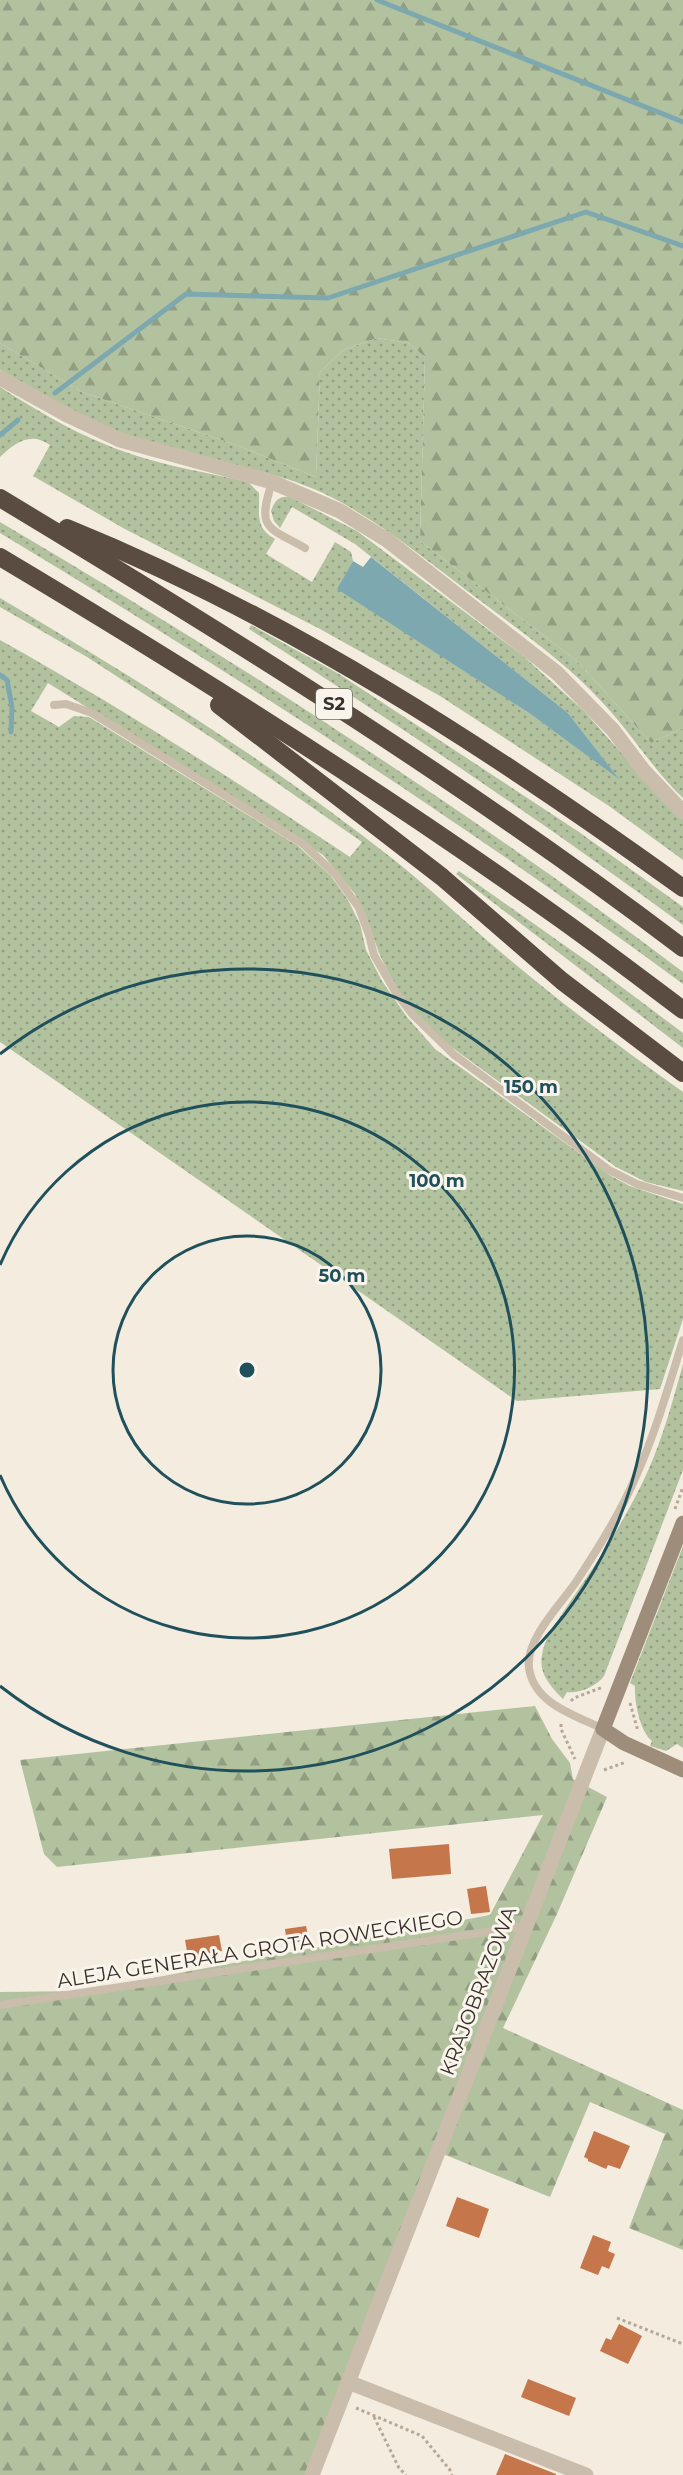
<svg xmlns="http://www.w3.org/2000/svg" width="683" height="2475" font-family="Montserrat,sans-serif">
<defs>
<pattern id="grass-dots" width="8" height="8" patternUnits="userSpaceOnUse" patternTransform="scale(1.5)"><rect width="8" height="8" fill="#b2c29f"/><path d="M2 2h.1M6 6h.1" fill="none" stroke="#929e82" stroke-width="1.8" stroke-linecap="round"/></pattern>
<pattern id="forest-firs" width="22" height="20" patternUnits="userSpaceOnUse" patternTransform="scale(1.5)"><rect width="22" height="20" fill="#b2c29f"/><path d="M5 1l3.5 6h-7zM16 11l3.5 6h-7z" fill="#929e82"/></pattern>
</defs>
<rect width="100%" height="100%" fill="#f3ecdf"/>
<!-- grass -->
<g fill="url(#grass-dots)">
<path d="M377 338 408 343 425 357 420 541 577 661 651 743 683 728V798C653 770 630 731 601 701 566 663 523 633 482 602 435 567 385 525 333 498 271 466 199 462 133 439 86 423 43 394 0 370V343L82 392 236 445 316 477 320 372 343 350Z"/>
<path d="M0 387C42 414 83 438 131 454 169 467 210 473 248 482L259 493C260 513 254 527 275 539L266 554 312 582 335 542 351 552 353 561 338 588 529 713 617 777 568 713 355 544 292 507 280 528 274 521 271 511C275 501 278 496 290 497L357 531 522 655 583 710 651 786 683 818V860L609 806 440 696 320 629 123 528 33 476 50 445C30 431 15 443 0 457Z"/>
<path d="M0 522C235 660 465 808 683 972V984C463 822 234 674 0 533Z"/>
<path d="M0 598C135 678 270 762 393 859 431 889 466 923 503 954 561 1003 621 1048 683 1092V1191L646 1182 616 1167 443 1041 416 1014 398 990 386 968 379 953 366 916 355 894 323 855 48 683 31 711 59 727 74 716 89 717 298 846 331 876 348 900 360 924 366 950 382 981 407 1017 435 1049 611 1176 630 1186 683 1204V1319L660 1389 517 1401 0 1042V640C120 707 236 781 350 857L362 842 215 740 87 657 0 607Z"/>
<path d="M251 625 339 674 579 832 683 907V925C542 821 397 724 249 629Z"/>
<path d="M459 871 591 964 683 1033V1048L456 874Z"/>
<path d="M683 1364V1470L604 1676C597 1686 579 1694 567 1692L563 1699C539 1675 536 1664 549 1633 584 1581 621 1530 647 1473 663 1438 673 1400 683 1364Z"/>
<path d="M683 1546V1748L677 1744 666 1751 650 1746 652 1741C640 1732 634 1701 635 1686L630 1683Z"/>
</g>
<!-- forest -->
<g fill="url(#forest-firs)">
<path d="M0 0H683V728L651 743 577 661 420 541 425 357 408 343 377 338 343 350 320 372 316 477 236 445 82 392 0 343Z"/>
<path d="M535 1706 552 1739 570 1763 573 1779 607 1797 557 1914 503 2028 683 2110V2250L629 2228 665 2134 590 2102 550 2197 438 2152 312 2475H0V1992L83 1991 490 1915 543 1815 57 1867 44 1854 20 1760Z"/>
</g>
<!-- water -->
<path fill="#7ea8b0" d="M371 557 568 713 619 779 529 713 337 589 353 561 363 567Z"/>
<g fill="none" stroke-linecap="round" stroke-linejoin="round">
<!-- stream -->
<g stroke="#7ea8b0" stroke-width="5">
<path d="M377 0 683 122"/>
<path d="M55 393 186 294 328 298 586 212 683 246"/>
<path d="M0 435 18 420"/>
<path d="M0 675 7 680 12 707 11 732"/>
</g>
</g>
<!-- building -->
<g fill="#c5764b">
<path d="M449 1844 451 1874 392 1879 389 1849Z"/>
<path d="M486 1886 490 1912 471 1914 467 1889Z"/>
<path d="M306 1926 309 1940 287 1944 285 1929Z"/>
<path d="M219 1935 222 1951 188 1957 185 1940Z"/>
<path d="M594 2131 630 2146 620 2169 608 2165 606 2169 588 2161V2159L584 2157Z"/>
<path d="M457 2197 489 2209 479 2238 446 2226Z"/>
<path d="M593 2235 611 2242 608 2251 615 2254 609 2269 602 2266 598 2275 580 2268Z"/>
<path d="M619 2324 642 2336 628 2364 600 2351 606 2338 611 2340Z"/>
<path d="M528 2379 576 2398 569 2416 521 2397Z"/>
<path d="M505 2454 556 2474V2475H496Z"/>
</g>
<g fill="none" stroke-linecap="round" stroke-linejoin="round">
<!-- path -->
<g stroke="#b7a895" stroke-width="3" stroke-dasharray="3 3" stroke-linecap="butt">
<path d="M675 1509 683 1487"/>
<path d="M571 1701 574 1698 603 1687"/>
<path d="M630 1703 638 1731"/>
<path d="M561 1724V1729L575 1759"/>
<path d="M604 1770 626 1762"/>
<path d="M617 2318 683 2344"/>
<path d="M356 2408 422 2436 450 2470 452 2475"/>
<path d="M374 2417 399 2468 406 2475"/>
</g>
<!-- lane -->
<g stroke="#cbbdab" stroke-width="8">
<path d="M272 482C257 529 266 526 305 548"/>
<path d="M54 705 66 704 92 713 303 844 335 874 359 908 369 935 374 955 396 993 413 1015 453 1054 609 1170 637 1184 683 1198"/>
<path d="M603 1729C575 1715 534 1704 529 1668 525 1640 561 1604 576 1582 599 1547 621 1512 637 1474 656 1431 669 1385 683 1340"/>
<path d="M0 2005 525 1926"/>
</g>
<!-- street -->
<g stroke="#cbbdab" stroke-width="15">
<path d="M0 378 67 415 120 440 272 482 340 511 387 540 557 673 613 730 644 771 683 812"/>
<path d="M348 2382 586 2475"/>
<path d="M312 2475 603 1729"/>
</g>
<!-- secondary -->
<path stroke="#9f8d7c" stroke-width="15" d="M683 1523 603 1729 624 1743 683 1770"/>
<!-- highway -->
<g stroke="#5a4c41" stroke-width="18">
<path d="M0 498C234 639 465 783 683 948"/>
<path d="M67 528C289 618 490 749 683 888"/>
<path d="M0 557C188 669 374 786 552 913 596 944 639 977 683 1010"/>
<path d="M219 705 442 877 562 981 683 1073"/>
</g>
</g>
<!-- distance rings -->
<g fill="none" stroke="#1f505b" stroke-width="3">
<circle cx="247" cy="1370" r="134"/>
<path d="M0 1265A268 268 0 1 1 0 1475"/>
<path d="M0 1054A401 401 0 1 1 0 1686"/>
</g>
<g text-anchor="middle" stroke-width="6" stroke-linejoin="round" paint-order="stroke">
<!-- shield labels -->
<rect fill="#faf5ec" stroke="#736b64" stroke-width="1.5" x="316" y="689" width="36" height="30" rx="4.5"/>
<g font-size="18" font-weight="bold" fill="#39302a">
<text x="334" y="710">S2</text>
</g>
<!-- street labels -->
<g font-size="20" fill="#39302a" stroke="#faf5ec">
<text transform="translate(260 1949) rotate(-9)" y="7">ALEJA GENERAŁA GROTA ROWECKIEGO</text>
<text transform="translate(478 1991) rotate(-69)" y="7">KRAJOBRAZOWA</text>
</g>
</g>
<circle cx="247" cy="1370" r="9" fill="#1f505b" stroke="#faf5ec" stroke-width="3"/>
<g font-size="18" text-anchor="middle" font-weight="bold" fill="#1f505b" stroke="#faf5ec" stroke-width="6" stroke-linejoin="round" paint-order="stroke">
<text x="531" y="1093">150 m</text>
<text x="437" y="1187">100 m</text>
<text x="342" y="1282">50 m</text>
</g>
</svg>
